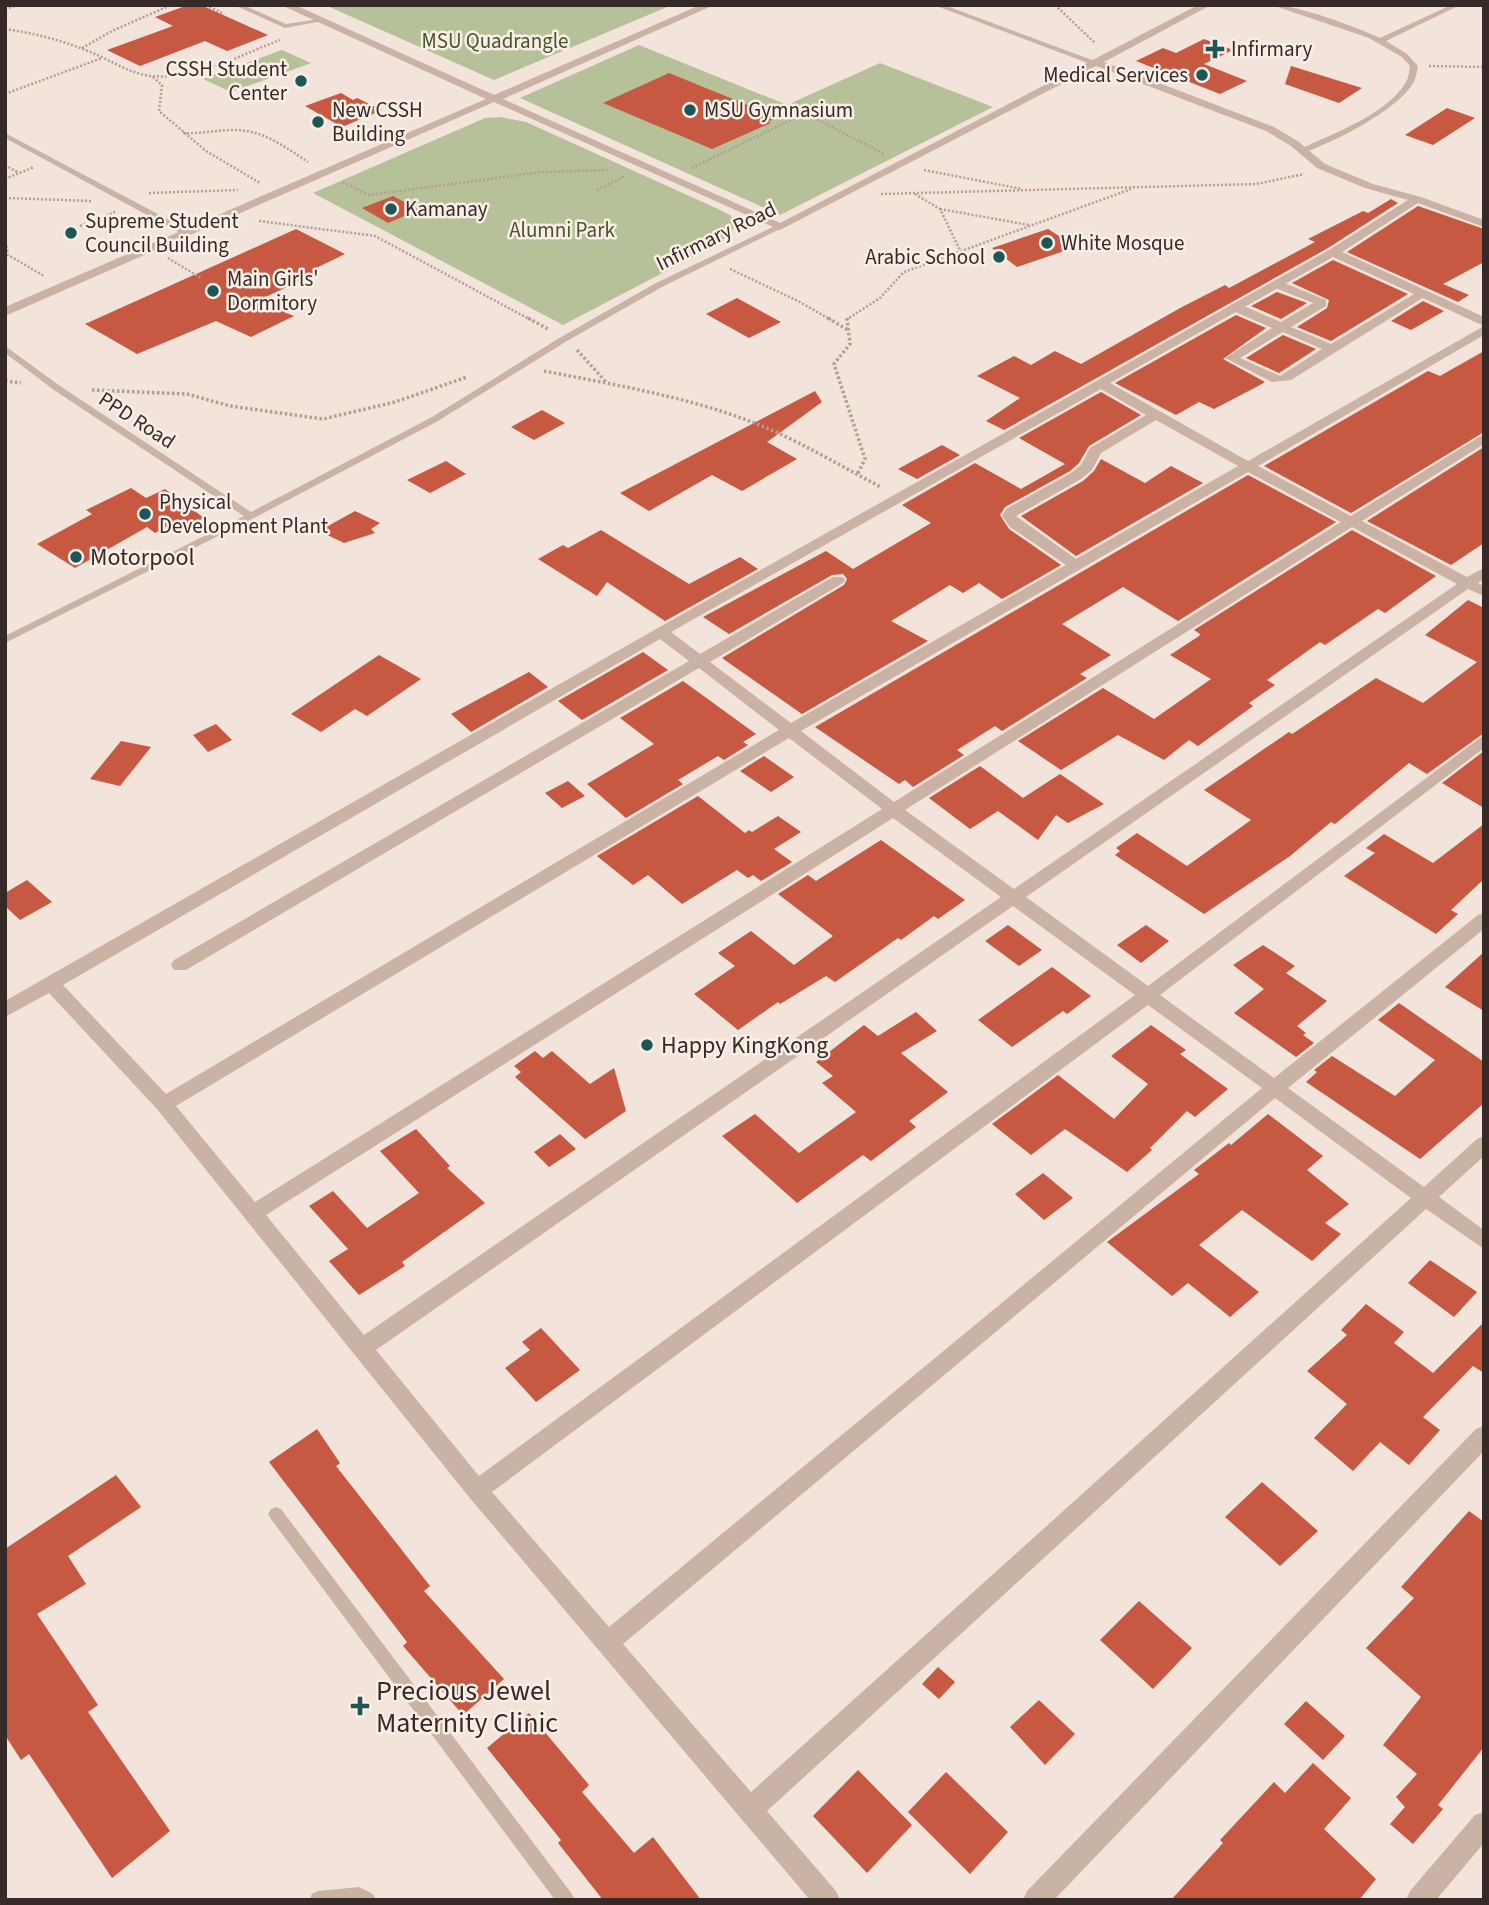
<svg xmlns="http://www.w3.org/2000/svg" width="1489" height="1905" font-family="'Source Sans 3',sans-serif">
<rect width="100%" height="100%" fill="#f2e4da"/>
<!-- green -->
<g fill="#b6c19a">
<path d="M325 5H672L494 80Z"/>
<path d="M639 45 787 105 880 63 993 107 780 215 520 98Z"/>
<path d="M282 50 311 63 231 92 203 79Z"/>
<path d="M500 117 526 122 718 209 730 215 737 225 720 243 563 325 313 193 485 118Z"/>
</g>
<!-- building -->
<g fill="#c75842">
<path d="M188 5H201L268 35 227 51 205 41 140 66 107 50 173 26 155 17Z"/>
<path d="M1204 39 1233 50 1204 64 1247 81 1220 94 1136 61 1163 48 1176 53Z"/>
<path d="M1291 66 1362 88 1339 103 1285 84Z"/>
<path d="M669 73 777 117 768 122 771 123 712 149 603 103Z"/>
<path d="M341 93 353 100 357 98 382 110 342 127 305 106Z"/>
<path d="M1447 108 1475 118 1433 145 1405 135Z"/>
<path d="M393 196 419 210 388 223 362 208Z"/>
<path d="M1391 199 1398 203 1328 248 1004 430 986 421 1020 398 977 376 1014 356 1031 365 1055 351 1081 364 1182 307 1225 285 1229 288 1315 242 1308 239 1363 211 1368 213Z"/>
<path d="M1418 206 1484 229V262L1443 284 1469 295 1458 302 1347 252Z"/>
<path d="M296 229 345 254 314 269 319 272 257 301 294 316 251 337 216 321 137 354 85 324Z"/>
<path d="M1048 229 1076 247 1017 267 992 248Z"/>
<path d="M1333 260 1408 294 1331 341 1297 327 1327 308 1329 300 1292 283Z"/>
<path d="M1277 292 1307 303 1281 319 1251 306Z"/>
<path d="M737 298 781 322 749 338 706 314Z"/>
<path d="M1423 301 1444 311 1411 330 1391 321Z"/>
<path d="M1236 315 1266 328 1223 359 1265 382 1260 385 1214 409 1199 402 1176 415 1115 383Z"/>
<path d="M1283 335 1316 349 1279 373 1246 358Z"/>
<path d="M1484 351V432L1351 513 1264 466 1428 371 1440 376Z"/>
<path d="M815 391 822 402 767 442 797 459 742 491 712 475 649 511 620 493Z"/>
<path d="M1101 392 1141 415 1089 446 1079 463 1070 471 1005 507 1000 515 1009 529 1061 565 1002 599 979 583 963 593 950 585 891 621 928 641 802 714 722 658 844 585 847 579 843 574 832 575 729 634 703 617 826 551 853 569 931 523 902 505 975 463 1021 489 1065 464 1019 438Z"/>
<path d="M542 410 565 423 534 440 511 427Z"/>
<path d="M942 445 960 455 917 479 898 469Z"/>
<path d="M1484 447V543L1451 565 1367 521Z"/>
<path d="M1101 459 1145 483 1171 466 1203 483 1076 556 1021 516 1083 481 1094 471Z"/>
<path d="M446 461 466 474 430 493 407 480Z"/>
<path d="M1248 475 1336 522 1178 621 1123 587 1062 624 1111 655 1080 674 1087 678 1002 731 995 726 957 750 964 755 913 787 905 780 899 784 815 727Z"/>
<path d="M131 488 146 498 165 489 204 518 173 533 166 527 155 533 147 527 75 568 37 544 92 514 86 510Z"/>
<path d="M355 511 380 523 371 529 375 533 344 543 319 531Z"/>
<path d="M601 530 689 584 740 557 758 569 665 621 607 582 597 596 538 559 563 545 568 548Z"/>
<path d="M1352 530 1436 576 1385 613 1378 609 1325 645 1320 642 1267 680 1275 685 1249 703 1253 706 1198 746 1189 740 1164 760 1118 735 1061 770 1018 741 1103 688 1154 719 1211 679 1170 655 1199 636 1200 634 1194 630Z"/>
<path d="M1468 600 1484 608V733L1427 774 1409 763 1335 824 1331 822 1290 856 1204 914 1115 855 1120 851 1116 848 1137 833 1187 866 1251 820 1204 790 1289 732 1292 734 1376 678 1423 703 1477 662 1425 635Z"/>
<path d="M643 652 668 670 582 720 558 701Z"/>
<path d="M379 655 421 679 367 716 355 709 321 732 291 714Z"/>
<path d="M529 672 548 687 471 732 451 714Z"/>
<path d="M683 681 756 734 743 742 748 745 724 760 718 756 678 780 683 784 626 818 587 784 654 744 620 718Z"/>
<path d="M216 724 232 740 208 752 193 735Z"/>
<path d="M121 741 151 747 120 786 90 779Z"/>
<path d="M1484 751V808L1442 783Z"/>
<path d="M764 756 794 777 771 792 740 771Z"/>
<path d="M980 766 1023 798 1060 774 1104 804 1068 823 1056 815 1038 840 998 811 970 829 929 798Z"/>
<path d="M568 781 585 796 562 808 545 793Z"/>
<path d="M698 796 745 833 749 830 752 832 778 816 801 832 774 849 792 862 761 881 753 875 748 878 737 870 682 904 648 875 633 885 597 856Z"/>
<path d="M1484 824V879L1451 910 1458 914 1436 934 1344 876 1375 853 1366 848 1384 834 1433 863Z"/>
<path d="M881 840 965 900 938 919 934 916 901 940 898 938 835 982 826 976 780 1004 778 1002 738 1030 694 994 735 966 718 953 751 931 794 965 833 936 778 894 808 875 816 881Z"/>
<path d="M27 880 52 902 20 920 5 906V893Z"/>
<path d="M1008 925 1042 950 1019 966 985 941Z"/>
<path d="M1146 925 1169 941 1141 963 1117 945Z"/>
<path d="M1263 945 1295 966 1286 973 1327 1001 1297 1026 1306 1033 1303 1035 1314 1043 1296 1057 1234 1013 1264 989 1233 965Z"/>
<path d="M1484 952V1011L1445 987Z"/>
<path d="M1052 967 1091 996 1067 1014 1063 1011 1012 1047 978 1020Z"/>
<path d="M1399 1003 1484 1062V1103L1420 1159 1306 1082 1317 1072 1314 1070 1332 1056 1395 1096 1435 1060 1378 1020Z"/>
<path d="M916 1012 937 1031 901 1053 948 1092 909 1121 916 1127 871 1161 863 1155 797 1203 722 1136 755 1114 799 1153 856 1112 822 1083 833 1076 816 1062 864 1025 878 1036Z"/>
<path d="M1151 1025 1186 1050 1180 1054 1228 1089 1195 1117 1187 1111 1150 1148 1152 1150 1127 1172 1065 1129 1031 1155 992 1124 1058 1075 1114 1119 1148 1084 1111 1056Z"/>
<path d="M535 1051 543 1058 552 1051 590 1084 614 1068 626 1111 585 1139 515 1077 521 1072 514 1066Z"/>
<path d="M1268 1114 1323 1156 1307 1170 1349 1204 1325 1223 1341 1234 1312 1261 1242 1210 1199 1245 1259 1292 1230 1317 1188 1283 1172 1296 1107 1242 1199 1174 1194 1170 1229 1143 1231 1145Z"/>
<path d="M416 1129 450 1166 447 1168 485 1203 402 1262 405 1266 359 1295 329 1261 348 1249 309 1206 333 1191 367 1228 419 1193 380 1151Z"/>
<path d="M560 1134 576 1149 549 1167 534 1152Z"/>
<path d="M1043 1173 1073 1198 1044 1220 1015 1194Z"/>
<path d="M1430 1260 1477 1292 1454 1317 1408 1283Z"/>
<path d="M1366 1304 1404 1332 1394 1343 1433 1373 1484 1322V1373L1473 1366 1423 1417 1440 1430 1409 1465 1380 1442 1353 1471 1314 1438 1347 1404 1307 1371 1347 1335 1341 1330Z"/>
<path d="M541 1328 580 1370 536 1402 505 1368 530 1350 522 1342Z"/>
<path d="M317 1429 340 1463 336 1466 430 1586 424 1591 504 1679 463 1715 403 1646 407 1642 269 1462Z"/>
<path d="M116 1475 141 1507 68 1556 86 1584 37 1614 98 1705 88 1712 170 1831 112 1878 29 1754 21 1760 5 1735V1549Z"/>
<path d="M1262 1482 1318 1531 1280 1566 1225 1517Z"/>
<path d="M1469 1511 1484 1522V1747L1438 1805 1443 1809 1413 1844 1390 1824 1405 1807 1396 1797 1417 1774 1383 1745 1421 1697 1366 1648 1414 1598 1401 1587Z"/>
<path d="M1139 1601 1192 1648 1153 1689 1100 1640Z"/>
<path d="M938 1667 955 1682 939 1699 922 1684Z"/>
<path d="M1039 1700 1075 1734 1045 1765 1010 1727Z"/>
<path d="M1306 1701 1345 1736 1323 1760 1284 1724Z"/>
<path d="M529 1713 589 1785 582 1792 634 1853 653 1837 701 1900H603L558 1843 561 1840 487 1748Z"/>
<path d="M1313 1763 1351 1798 1324 1829 1376 1879 1359 1900H1171L1223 1843 1220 1840 1274 1782 1285 1793Z"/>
<path d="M858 1770 912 1825 867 1873 813 1816Z"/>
<path d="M946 1772 1008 1832 970 1874 908 1812Z"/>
</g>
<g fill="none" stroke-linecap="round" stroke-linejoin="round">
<!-- path-far1 -->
<g stroke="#b59d90" stroke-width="2.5" stroke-dasharray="2 2" stroke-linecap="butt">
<path d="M206 5 224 14"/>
<path d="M1055 5 1095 43"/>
<path d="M5 9 18 5"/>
<path d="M5 29C33 33 61 40 88 51 109 59 129 74 152 76 197 80 240 55 280 40"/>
<path d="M82 48 112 31 171 5"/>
<path d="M1429 66 1484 67"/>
<path d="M153 77 162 85 159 111 206 151 260 183"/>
<path d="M5 94 102 58"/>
<path d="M183 133C200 134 216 130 233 130 262 129 285 147 308 162"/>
<path d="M5 165 19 173"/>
<path d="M692 168 805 113 884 154"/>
<path d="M924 170 1022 189"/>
<path d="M5 179 34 167"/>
<path d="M343 182 369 195 542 172 609 170"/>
<path d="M597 190 625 176"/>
<path d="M149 193 238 190"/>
<path d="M881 194 1256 184 1304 174"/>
<path d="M915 194 940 209 960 250"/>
<path d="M5 198 92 201"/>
<path d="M940 209 1029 225"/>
<path d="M259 221 375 236 531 320"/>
<path d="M80 226 115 212"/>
<path d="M5 238 8 255 44 276"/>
<path d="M168 258 201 278"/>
<path d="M730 269 798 301 831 320"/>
<path d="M846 320 880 298 904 272 1131 189"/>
</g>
<!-- path -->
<g stroke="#b59d90" stroke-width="3.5" stroke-dasharray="2.5 2.5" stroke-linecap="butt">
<path d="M528 318 548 329"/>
<path d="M828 318 848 330"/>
<path d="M847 318 850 344 834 364 865 459 857 475"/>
<path d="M577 350 606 382"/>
<path d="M544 371C616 385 689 397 757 424 800 441 840 466 881 487"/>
<path d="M5 381 21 383"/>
<path d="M92 390 187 394 230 406 323 419 395 402 467 377"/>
</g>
<!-- service -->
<g fill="#cab3a5" fill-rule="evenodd">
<path d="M234 5H243L286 24 320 19 323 21 285 28Z"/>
<path d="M934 5H944L1100 63 1093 65Z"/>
<path d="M1272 5C1298 5 1356 27 1380 38L1451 5H1460L1386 41 1407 54 1418 66C1417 71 1416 77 1414 82 1397 111 1334 142 1303 153L1299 151 1300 149C1332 134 1388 114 1406 82 1409 77 1409 72 1410 66L1402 57 1369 38Z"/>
<path d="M5 133 190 231 191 233 184 235 5 138Z"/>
<path d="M777 225 784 227 662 287 567 341 438 421 254 518 5 643V636L244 516 54 390 5 353V346L60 386 251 512 432 417 561 337 656 283Z"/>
<path d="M276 1507 281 1509 572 1894 575 1900H555L271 1519 268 1514 271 1509Z"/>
<path d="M359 1887 373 1894 376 1900H309L312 1894 318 1891Z"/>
</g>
<!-- pedestrian -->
<path fill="#cab3a5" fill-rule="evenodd" d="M1277 280 1326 300V306L1291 327 1331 344 1419 291 1429 294 1291 380 1272 382 1225 358 1272 328 1231 310V304H1239L1281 322 1313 303 1273 287V281ZM1283 332 1322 349 1280 376 1240 358Z"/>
<!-- minor -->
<g fill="#cab3a5" fill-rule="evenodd">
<path d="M281 5H295L494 95 700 5H714L503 99 780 223 1198 5H1211L1104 62 1274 127 1299 142 1325 164 1373 184 1421 197 1484 220V227L1418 203 1342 252 1484 317V326L1333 257 1110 383 1248 461 1484 326V335L1258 466 1351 516 1484 434V444L1362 521 1467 577 1484 568V579L1478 583 1484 586V596L1468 589 1026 897 1148 986 1484 735V748L1160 995 1274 1078 1478 915 1484 913V929L1288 1088 1424 1187 1477 1139 1484 1136V1156L1439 1197 1484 1230V1249L1426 1209 767 1811 836 1891 840 1900H810L469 1497 157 1109 49 993 5 1017V1001L656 629 1329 250 1408 200 1365 188 1317 168 1291 146 1266 131 1096 66 780 230 494 102 5 316V307L486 99ZM1101 389 1146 415 1090 448 1081 465 1071 473 1006 509 1002 516 1010 527 1066 565 791 723 710 662 843 583 845 580 843 577H833L700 654 671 632ZM1156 420 1238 466 1076 559 1016 516 1081 479 1092 470 1101 453ZM1248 472 1341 522 894 802 801 731ZM1352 527 1457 584 1014 889 905 810ZM660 639 689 661 174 960 171 965 174 970H186L699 668 779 730 166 1094 63 985ZM789 738 882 809 255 1202 176 1106ZM893 818 1001 897 364 1335 266 1215ZM1013 906 1135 995 479 1476 376 1350ZM1148 1005 1262 1088 609 1627 492 1492ZM1275 1098 1411 1198 751 1792 623 1644Z"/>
<path d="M1484 1426V1451L1054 1900H1023L1027 1891 1476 1429Z"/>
<path d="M1484 1812V1843L1436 1900H1406L1410 1891 1475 1815Z"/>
</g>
</g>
<!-- markers -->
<g fill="#1c5756" stroke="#f9efe6" stroke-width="2.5">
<path d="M1211.5 38.5h7v7h7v7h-7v7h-7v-7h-7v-7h7z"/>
<circle cx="1202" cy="75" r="7"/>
<circle cx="301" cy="81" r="7"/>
<circle cx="690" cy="110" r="7"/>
<circle cx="318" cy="122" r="7"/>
<circle cx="391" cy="209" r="7"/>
<circle cx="71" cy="233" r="7"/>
<circle cx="1047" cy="243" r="7"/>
<circle cx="999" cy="257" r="7"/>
<circle cx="213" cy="291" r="7"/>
<circle cx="145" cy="514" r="7"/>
<circle cx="76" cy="557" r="7"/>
<circle cx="647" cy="1045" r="7"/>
<path d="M356.5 1695.5h7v7h7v7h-7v7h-7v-7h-7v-7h7z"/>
</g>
<g text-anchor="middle" stroke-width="5" stroke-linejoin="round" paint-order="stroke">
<!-- far-park labels -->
<g font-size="21" fill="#48542a" stroke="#f9efe6">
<text x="495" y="48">MSU Quadrangle</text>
<text x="562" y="237">Alumni Park</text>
</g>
<!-- far-poi labels -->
<g font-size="21" fill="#352a27" stroke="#f9efe6" text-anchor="start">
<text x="1231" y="56">Infirmary</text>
<text x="287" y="76" text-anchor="end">CSSH Student<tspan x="287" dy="24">Center</tspan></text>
<text x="1188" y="82" text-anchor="end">Medical Services</text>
<text x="332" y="117">New CSSH<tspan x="332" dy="24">Building</tspan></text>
<text x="704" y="117">MSU Gymnasium</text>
<text x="405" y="216">Kamanay</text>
<text x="85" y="228">Supreme Student<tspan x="85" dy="24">Council Building</tspan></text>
<text x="1061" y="250">White Mosque</text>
<text x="985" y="264" text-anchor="end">Arabic School</text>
<text x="227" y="286">Main Girls'<tspan x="227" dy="24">Dormitory</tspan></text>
<text x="159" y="509">Physical<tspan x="159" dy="24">Development Plant</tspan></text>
</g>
<!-- far-street labels -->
<g font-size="21" fill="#352a27" stroke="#f9efe6">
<text transform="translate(716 236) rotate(-26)" y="7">Infirmary Road</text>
<text transform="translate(137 420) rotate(33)" y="7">PPD Road</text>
</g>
<!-- poi labels -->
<g font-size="24" fill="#352a27" stroke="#f9efe6" text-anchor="start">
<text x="90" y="565">Motorpool</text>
<text x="661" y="1053">Happy KingKong</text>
</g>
<!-- near-poi labels -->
<g font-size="28" fill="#352a27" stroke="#f9efe6" text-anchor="start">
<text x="376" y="1700">Precious Jewel<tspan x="376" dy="32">Maternity Clinic</tspan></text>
</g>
</g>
<!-- border -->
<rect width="1489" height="1905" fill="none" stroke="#352a27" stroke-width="14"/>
</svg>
